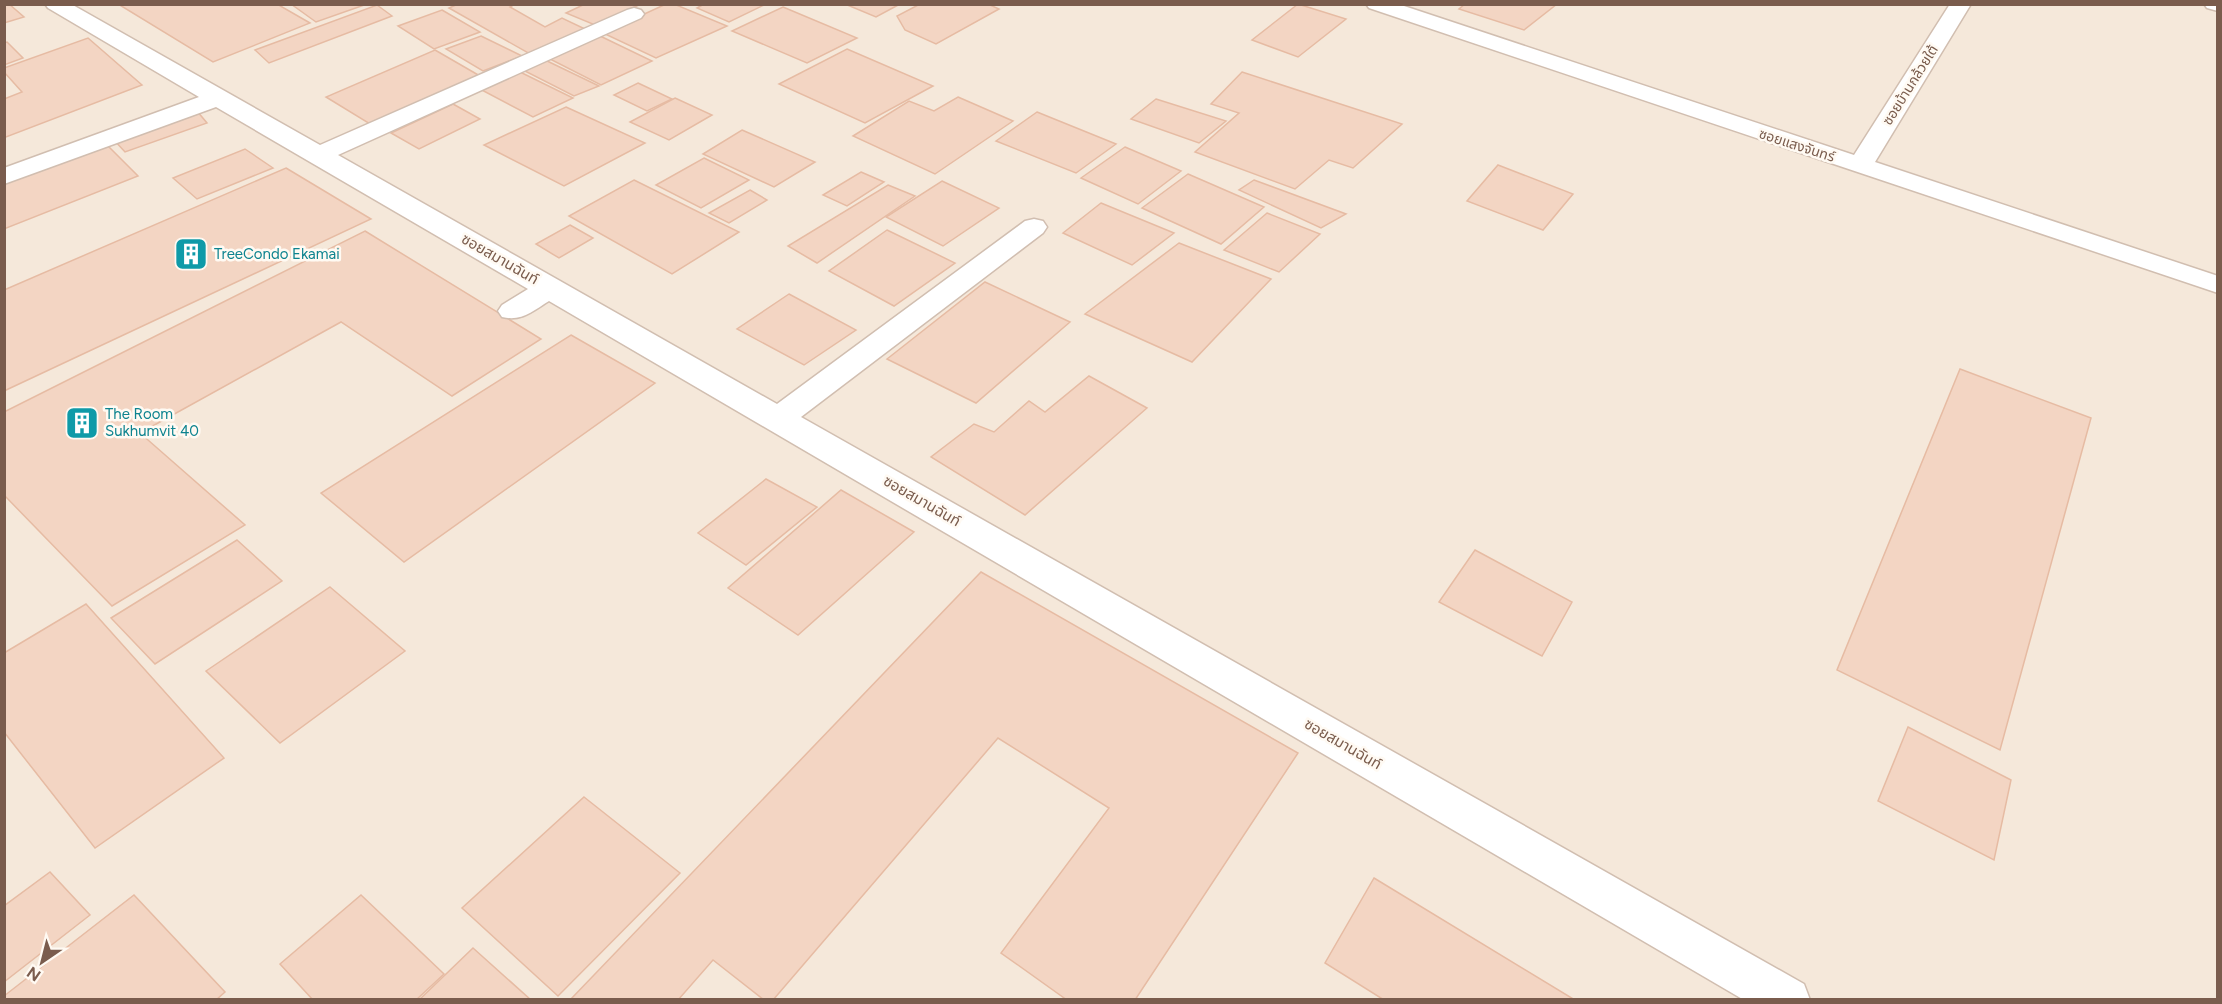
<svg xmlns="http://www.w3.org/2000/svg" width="2222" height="1004" font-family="Figtree,'Noto Sans Thai',sans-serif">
<rect width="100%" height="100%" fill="#fdf6ec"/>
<!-- residential -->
<rect fill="#f5e8da" x="5" y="5" width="2212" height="994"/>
<!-- building -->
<g fill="#f3d5c3" stroke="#e6bba3" stroke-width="1.5">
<path d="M4 4H9L24 17 4 23Z"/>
<path d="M118 4H277L310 23 213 62Z"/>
<path d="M291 4H367L316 22Z"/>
<path d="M458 4H515L510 7 545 27 562 18 585 29 530 54 449 8Z"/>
<path d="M585 4H641L595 25 566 13Z"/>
<path d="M666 4H674L727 26 656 58 603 33Z"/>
<path d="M704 4H766L729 22 697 8Z"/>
<path d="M845 4H900L876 17Z"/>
<path d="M920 4H988L999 9 936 44 905 30 897 16Z"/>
<path d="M1298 4 1346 19 1298 57 1252 40Z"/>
<path d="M1465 4H1557L1524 30 1459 9Z"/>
<path d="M377 5 392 16 269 63 255 50Z"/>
<path d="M783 7 857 38 807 63 732 31Z"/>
<path d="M442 10 480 32 434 49 398 26Z"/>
<path d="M598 35 652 61 601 85 548 58Z"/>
<path d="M481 36 522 56 483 71 446 49Z"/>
<path d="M88 38 142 85 6 137 4 136V99L22 92 4 72V68Z"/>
<path d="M7 42 23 58 4 65V43Z"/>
<path d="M847 49 933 86 865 123 779 84Z"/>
<path d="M435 50 480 76 370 124 326 97Z"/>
<path d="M543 59 599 86 574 96 521 69Z"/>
<path d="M516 70 573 98 533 117 478 88Z"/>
<path d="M1242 72 1402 124 1353 168 1329 160 1295 189 1195 152 1239 113 1211 104Z"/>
<path d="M638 83 672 99 647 111 614 95Z"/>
<path d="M958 97 1013 121 935 174 853 136 909 101 934 111Z"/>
<path d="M675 98 712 115 669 140 630 122Z"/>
<path d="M1156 99 1226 121 1199 143 1131 119Z"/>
<path d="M453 104 480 119 419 149 391 133Z"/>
<path d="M566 107 645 143 564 186 484 145Z"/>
<path d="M197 111 207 123 125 152 114 140Z"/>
<path d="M1037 112 1116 144 1076 173 996 141Z"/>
<path d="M742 130 815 162 774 187 703 154Z"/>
<path d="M107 145 138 176 4 229V183Z"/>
<path d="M1125 147 1181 171 1138 204 1081 178Z"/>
<path d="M245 149 273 168 197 199 173 178Z"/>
<path d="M704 158 749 180 701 208 656 185Z"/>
<path d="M1498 165 1573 194 1543 230 1467 201Z"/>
<path d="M286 168 371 219 4 391V290Z"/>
<path d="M861 172 884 182 847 206 823 195Z"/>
<path d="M1188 174 1264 207 1221 244 1142 208Z"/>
<path d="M634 180 739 232 672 274 569 216Z"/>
<path d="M1254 180 1346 214 1321 228 1239 190Z"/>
<path d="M942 181 999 208 943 246 886 217Z"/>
<path d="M888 185 915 196 817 263 788 246Z"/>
<path d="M750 190 767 200 729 223 709 213Z"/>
<path d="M1101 203 1174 233 1132 265 1063 233Z"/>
<path d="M1267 213 1320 234 1279 272 1224 250Z"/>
<path d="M570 225 593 238 559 258 536 244Z"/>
<path d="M887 230 955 263 894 306 829 271Z"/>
<path d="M365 231 541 339 452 396 341 322 140 433 245 525 112 606 4 495V412Z"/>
<path d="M1179 243 1271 279 1192 362 1085 314Z"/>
<path d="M985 282 1070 322 976 403 887 359Z"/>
<path d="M789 294 856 330 804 365 737 329Z"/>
<path d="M571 335 655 383 404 562 321 493Z"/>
<path d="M1960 369 2091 418 2000 750 1837 670Z"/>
<path d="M1089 376 1147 408 1025 515 931 457 974 424 994 432 1029 401 1045 412Z"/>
<path d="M766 479 817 507 746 565 698 533Z"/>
<path d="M841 490 914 532 798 635 728 588Z"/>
<path d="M237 540 282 581 155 664 111 618Z"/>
<path d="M1475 550 1572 602 1542 656 1439 602Z"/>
<path d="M981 572 1298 753 1135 1000H1067L1001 953 1109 808 998 738 773 1000H764L713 960 678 1000H570Z"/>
<path d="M330 587 405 651 280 743 206 671Z"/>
<path d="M86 604 224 758 95 848 4 732V653Z"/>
<path d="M1908 727 2011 780 1994 860 1878 801Z"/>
<path d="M584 797 680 873 558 996 462 908Z"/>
<path d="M50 872 90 915 4 982V906Z"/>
<path d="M1374 878 1575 1000H1384L1325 963Z"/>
<path d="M134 895 225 992 216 1000H4V996Z"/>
<path d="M361 895 444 974 416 1000H313L280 964Z"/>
<path d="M473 948 531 1000H419Z"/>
</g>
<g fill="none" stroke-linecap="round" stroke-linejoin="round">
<defs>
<g id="minor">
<path d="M45 4H71L320 145 627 10 634 8 641 10 644 14 641 18 338 155 777 404 1025 221 1034 219 1043 221 1047 227 1043 233 801 417 1804 984 1810 1000H1744L549 301C533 311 521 322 502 317L498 311 502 305 528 289 216 107 4 184V168L199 97 48 8Z"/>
<path d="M1366 4H1398L1854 155 1950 4H1971L1875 162 2218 276V293L1369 8Z"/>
<path d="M2204 4H2218V11L2207 8Z"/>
</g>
</defs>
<!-- minor casing -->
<use href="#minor" stroke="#d1beb0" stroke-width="3"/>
<!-- minor -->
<use href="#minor" fill="#fff" fill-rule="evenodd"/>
</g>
<!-- icons -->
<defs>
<symbol id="building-square" viewBox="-11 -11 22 22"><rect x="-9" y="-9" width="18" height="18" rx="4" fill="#0f9aa8" stroke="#fffaf3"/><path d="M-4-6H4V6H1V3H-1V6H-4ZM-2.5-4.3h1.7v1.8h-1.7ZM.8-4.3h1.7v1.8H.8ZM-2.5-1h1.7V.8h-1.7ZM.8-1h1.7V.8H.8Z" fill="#fff"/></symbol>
</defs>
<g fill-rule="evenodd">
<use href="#building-square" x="172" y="235" width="38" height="38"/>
<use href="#building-square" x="63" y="404" width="38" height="38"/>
</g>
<g text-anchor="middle" stroke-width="5" stroke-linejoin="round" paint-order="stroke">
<!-- far-street labels -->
<g font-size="14" fill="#7a5c4d" stroke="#fffaf3">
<text transform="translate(1910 85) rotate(-58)" y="5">ซอยบ้านกล้วยใต้</text>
<text transform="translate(1797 145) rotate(18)" y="5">ซอยแสงจันทร์</text>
</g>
<!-- culture labels -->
<g font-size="15" fill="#0d838f" stroke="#fffaf3" text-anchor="start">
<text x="214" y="259">TreeCondo Ekamai</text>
<text x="105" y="419">The Room<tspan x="105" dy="17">Sukhumvit 40</tspan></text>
</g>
<!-- street labels -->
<g font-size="15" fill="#7a5c4d" stroke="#fffaf3">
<text transform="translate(500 259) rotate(30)" y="5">ซอยสมานฉันท์</text>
<text transform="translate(922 501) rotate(30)" y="5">ซอยสมานฉันท์</text>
<text transform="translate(1343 744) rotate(30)" y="5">ซอยสมานฉันท์</text>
</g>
</g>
<!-- border -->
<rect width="2222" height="1004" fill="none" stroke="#7a5c4d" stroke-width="12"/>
<!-- north arrow -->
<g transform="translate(42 962) rotate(215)" stroke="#fffaf3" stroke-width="4.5" paint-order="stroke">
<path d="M0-4.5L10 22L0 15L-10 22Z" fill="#7a5c4d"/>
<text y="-9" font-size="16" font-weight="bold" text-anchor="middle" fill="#7a5c4d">N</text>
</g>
</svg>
